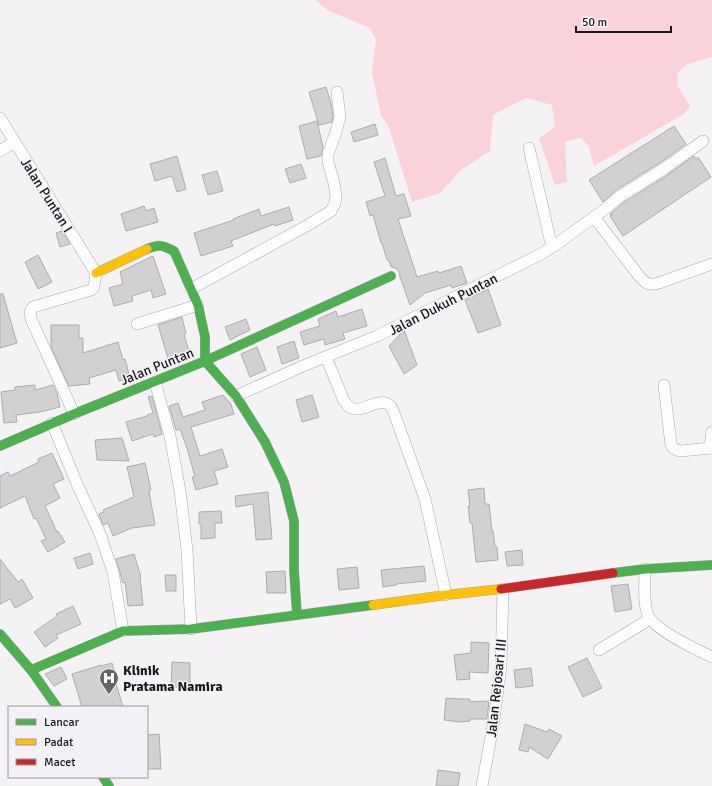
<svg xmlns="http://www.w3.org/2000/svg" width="712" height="786" font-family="Signika,sans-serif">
<rect width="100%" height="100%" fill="#f4f2f5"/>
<!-- green -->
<path fill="#fad3da" d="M315 0H712V57L688 64 678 72 677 85 684 96 690 106 684 114 594 166 589 147 581 138 565 142 567 182 555 185 539 138 555 127 552 105 526 98 493 115 490 151 461 170 440 193 412 202 388 125 381 116 372 72 376 40 370 28 329 11Z"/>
<!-- building -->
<g fill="#d2d0d2" stroke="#adacae">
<path d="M326 87 331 103 333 116 332 122 319 125 309 92Z"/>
<path d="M317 121 323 147 321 156 307 159 299 126Z"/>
<path d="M375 124 378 135 354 142 351 132Z"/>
<path d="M674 126 686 144 661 162 615 191 603 202 589 180Z"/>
<path d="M177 156 186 189 177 192 172 176 155 181 150 164Z"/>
<path d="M694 156 696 159 698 157 711 177 623 236 610 216 612 215 610 214 623 203 669 174Z"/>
<path d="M385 158 396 196 404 194 411 216 398 219 417 277 438 271 439 273 461 266 467 283 452 288 451 285 425 293 410 305 400 277 399 272 396 268 391 267 389 260H387L382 243H381L373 215 370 216 366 202 385 196 374 162Z"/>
<path d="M301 164 306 178 290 183 285 169Z"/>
<path d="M217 171 223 191 208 195 202 175Z"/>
<path d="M144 206 146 211 154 208 158 222 126 231 121 214Z"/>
<path d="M289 207 293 220 275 226 274 224 231 241 233 246 201 256 194 233 234 220 233 219 259 209 261 216Z"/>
<path d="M62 231 70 244 60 247 56 233Z"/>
<path d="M38 255 52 282 38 289 25 262Z"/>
<path d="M153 256 166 294 153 298 151 290 132 296 133 301 114 306 109 288 123 284 120 272Z"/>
<path d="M488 289 501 325 478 333 465 300Z"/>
<path d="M0 294H3L17 343 0 348Z"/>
<path d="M362 309 367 326 343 333 345 339 325 345 324 339 304 345 300 332 320 326 318 319 336 311 338 317Z"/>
<path d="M182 317 186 334 184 335 191 357 170 365 158 325Z"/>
<path d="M246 319 250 330 230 340 225 327Z"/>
<path d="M51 325H79V338H83V353L118 342 123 360 125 359 130 378 119 381 116 370 89 378 90 384 69 386 51 347Z"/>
<path d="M404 330 417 365 404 374 389 346Z"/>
<path d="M294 341 299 358 282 364 277 347Z"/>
<path d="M257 347 266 370 250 377 241 354Z"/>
<path d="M35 385V390L53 385 57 393 60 407 40 412 16 415 17 422 4 423 1 392 15 390V387Z"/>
<path d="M223 395 231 404 234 414 191 427 200 456 222 449 228 467 214 471 218 484 196 490 192 477H195L187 448 180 429 176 430 169 406 178 403 183 417 205 410 202 402Z"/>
<path d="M312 395 319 417 302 422 296 400Z"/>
<path d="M152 396 162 434 154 437 153 434 132 441 126 422 147 416V415L153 413 148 397Z"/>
<path d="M122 438 129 461 97 460 95 440Z"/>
<path d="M52 453 64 479 53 484 60 498 45 506 57 532 58 531 65 542 48 552 41 541 46 539 36 518 34 519 25 496 0 508V476L8 472 10 476 39 462 38 459Z"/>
<path d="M145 463 151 490 149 491 155 525 132 528 113 536 108 523 103 525 99 514 104 512 103 510 134 497 127 467Z"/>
<path d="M484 488 485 504H489L492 531H493L495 547H497L498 560 476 562 472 523H470L468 506H470L468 490Z"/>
<path d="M268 492 272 539 256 540 253 504 236 507 235 496Z"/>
<path d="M221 511 222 523H215V538L201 539V524H199V512Z"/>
<path d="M522 550 523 565 507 566 505 552Z"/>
<path d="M90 553 93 564 78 569 74 558Z"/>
<path d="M134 554 141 577H140L143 605 128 606 125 582 123 583 116 559Z"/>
<path d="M0 559 18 582 22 579 33 598 15 608 10 599 0 604Z"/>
<path d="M424 566 426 581 396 584V585L383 587 381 570Z"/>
<path d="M357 567 359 588 339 590 337 569Z"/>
<path d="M285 571 286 593H267L266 572Z"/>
<path d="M165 575H176V591H166Z"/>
<path d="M628 584 632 609 615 612 611 586Z"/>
<path d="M73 606 81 624 56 635 58 638 45 647 34 632 57 616 56 614Z"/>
<path d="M471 642 489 643 488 673 469 672 470 679 457 680 454 655 471 653Z"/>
<path d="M587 658 602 688 583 697 568 667Z"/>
<path d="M172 662 190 663V687H171Z"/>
<path d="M112 663 116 676 114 677 123 707H82L72 674 101 665V666Z"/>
<path d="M61 667 67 679 54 686 45 674Z"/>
<path d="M531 668 533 686 516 688 514 670Z"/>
<path d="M446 698 461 699H470V702L489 701 487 719H470V721L460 722 444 720Z"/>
<path d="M525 724 547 732 549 729 562 736 548 759 529 747 528 752 519 750Z"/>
<path d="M159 734 161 769H147V735Z"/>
<path d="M438 770 460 773 458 786H436Z"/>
</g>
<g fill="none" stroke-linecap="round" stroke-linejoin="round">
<defs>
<g id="street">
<path d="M0 118 96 273 94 287 91 290 33 307 30 312 31 319 67 398 74 414"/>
<path d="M0 151 14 142"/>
<path d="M594 217 639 276C646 284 649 286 659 283L712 264"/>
<path d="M554 246 605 209 619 197 665 168 703 141"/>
<path d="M191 289 308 225 331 211 335 203 336 196 334 183 328 162V154L336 132 340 117 337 92"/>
<path d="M137 324 198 305"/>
<path d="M326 357 344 401C345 401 348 406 348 406 362 418 382 390 393 410L425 499 446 595"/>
<path d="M155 382 170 436 180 491 187 550 191 629"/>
<path d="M664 385 671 445 674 449 680 451 712 448"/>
<path d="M236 396 303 366 377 336 541 254 554 246 550 239 529 148"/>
<path d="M52 423 77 484 100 534 113 572 123 631"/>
<path d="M710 448 712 432"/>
<path d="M645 569C645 581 643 604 648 615 654 630 697 650 712 657"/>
<path d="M599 650 650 619"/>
<path d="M482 786 493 726 501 667 503 589"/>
</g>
<g id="fast">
<path d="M0 446 74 414 205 361V337L198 305 174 251C161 245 160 244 147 249"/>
<path d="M613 573 645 569 712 565"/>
<path d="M297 615 294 570V521L284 482 265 442 236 396 205 361 391 276"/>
<path d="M0 634 31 670 57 707"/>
<path d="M31 670 123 631 191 629 373 605"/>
<path d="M103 777 109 786"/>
</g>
<g id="slow">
<path d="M96 273 147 249"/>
<path d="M373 605 446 595 501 589"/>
</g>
<path id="jam" d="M501 589 613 573"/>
</defs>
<!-- street casing -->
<use href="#street" stroke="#a9a7aa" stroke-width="12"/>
<!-- fast casing -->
<use href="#fast" stroke="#a9a7aa" stroke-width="10"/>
<!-- slow casing -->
<use href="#slow" stroke="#a9a7aa" stroke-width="10"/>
<!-- jam casing -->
<use href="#jam" stroke="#a9a7aa" stroke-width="10"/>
<!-- street -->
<use href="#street" stroke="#fdfdfe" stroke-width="11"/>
<!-- fast -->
<use href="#fast" stroke="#4caf50" stroke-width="9"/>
<!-- slow -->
<use href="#slow" stroke="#ffc107" stroke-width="9"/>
<!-- jam -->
<use href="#jam" stroke="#c62828" stroke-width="9"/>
</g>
<!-- icons -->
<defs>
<symbol id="hospital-pin" viewBox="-11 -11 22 30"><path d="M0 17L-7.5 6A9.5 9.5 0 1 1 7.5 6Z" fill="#666467" stroke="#f4f1f6"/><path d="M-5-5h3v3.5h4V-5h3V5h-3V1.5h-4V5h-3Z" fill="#fff"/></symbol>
</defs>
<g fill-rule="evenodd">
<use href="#hospital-pin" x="98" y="667" width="22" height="30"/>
</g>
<g text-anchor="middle" stroke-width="3" stroke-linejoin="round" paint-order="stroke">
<!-- street labels -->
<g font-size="14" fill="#19181a" stroke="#f4f1f6">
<text transform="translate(47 195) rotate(58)" y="5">Jalan Puntan I</text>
<text transform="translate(443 304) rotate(-27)" y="5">Jalan Dukuh Puntan</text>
<text transform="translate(157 366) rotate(-22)" y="5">Jalan Puntan</text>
<text transform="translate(496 688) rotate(-84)" y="5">Jalan Rejosari III</text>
</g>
<!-- poi labels -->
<g font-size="14" font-weight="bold" fill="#19181a" stroke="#f4f1f6" text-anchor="start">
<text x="123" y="675">Klinik<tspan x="123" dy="16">Pratama Namira</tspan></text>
</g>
</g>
<!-- legend -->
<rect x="8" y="706" width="140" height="72" fill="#f4f1f6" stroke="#9c9a9e"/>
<rect x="16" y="719" width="20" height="6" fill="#4caf50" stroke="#9c9a9e"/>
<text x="44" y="726" font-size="12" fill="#19181a">Lancar</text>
<rect x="16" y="739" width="20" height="6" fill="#ffc107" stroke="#9c9a9e"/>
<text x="44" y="746" font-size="12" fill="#19181a">Padat</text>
<rect x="16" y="759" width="20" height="6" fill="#c62828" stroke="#9c9a9e"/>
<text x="44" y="766" font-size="12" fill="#19181a">Macet</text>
<!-- scale -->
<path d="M576 26v6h95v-6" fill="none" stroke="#19181a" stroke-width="2"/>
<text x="582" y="26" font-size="12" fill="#19181a" stroke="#f4f1f6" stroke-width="3" paint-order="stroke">50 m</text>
</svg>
